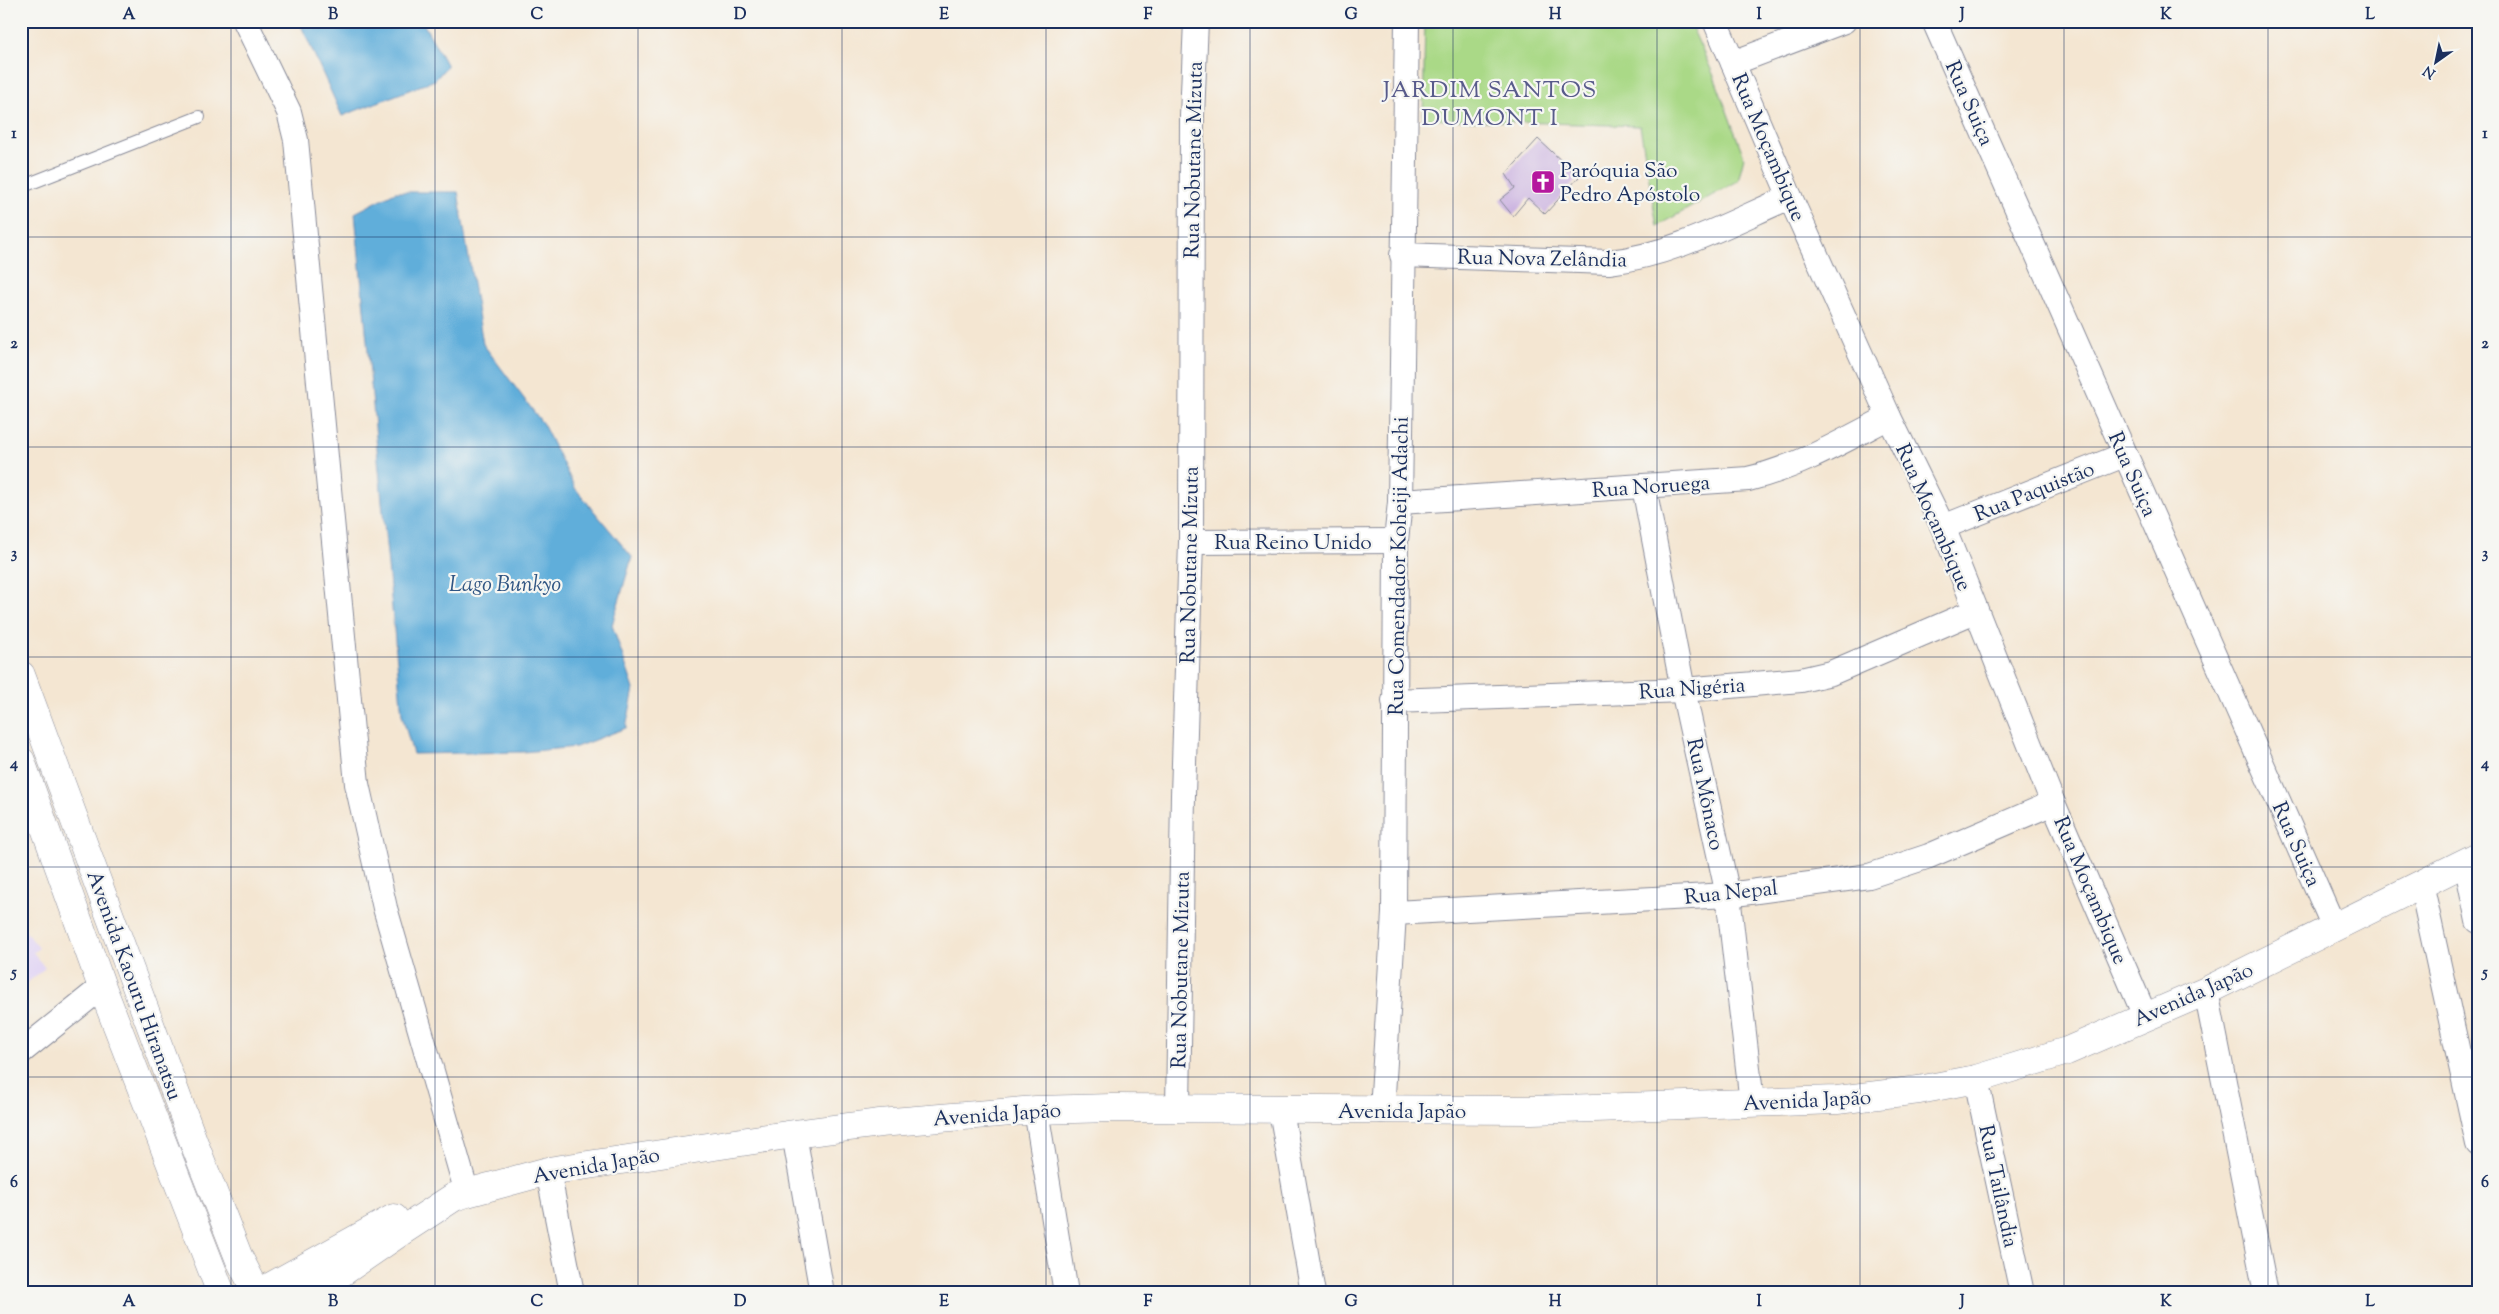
<svg xmlns="http://www.w3.org/2000/svg" width="2499" height="1314" font-family="'Sorts Mill Goudy',serif">
<rect width="100%" height="100%" fill="#f6f6f2"/>
<filter id="ink" filterUnits="userSpaceOnUse"><feTurbulence type="fractalNoise" baseFrequency=".02" numOctaves="2"/><feDisplacementMap in="SourceGraphic" scale="10" xChannelSelector="R" yChannelSelector="G"/><feConvolveMatrix kernelMatrix="1 2 1 2 8 2 1 2 1" color-interpolation-filters="sRGB"/></filter>
<filter id="wash" filterUnits="userSpaceOnUse"><feTurbulence type="fractalNoise" baseFrequency=".0096" numOctaves="4" result="noise"/><feDisplacementMap in="SourceGraphic" scale="20" xChannelSelector="R" yChannelSelector="G"/><feGaussianBlur stdDeviation="1.12" result="paint"/><feColorMatrix in="noise" values="0 0 0 0 0 0 0 0 0 0 0 0 0 0 0 0 0 1.4 0 .05"/><feComposite in="paint" operator="in"/></filter>
<g filter="url(#wash)">
<rect width="100%" height="100%" fill="#f4e6d2"/>
<!-- built -->
<path fill="#e1d4f4" d="M21 926 39 948 33 952 45 968 21 988Z"/>
<!-- green -->
<path fill="#aad987" stroke="#628472" d="M1425 21H1689L1714 76 1744 157 1738 181 1657 226 1640 126 1423 119Z"/>
<!-- water -->
<g fill="#60aeda" stroke="#3e6e9c">
<path d="M299 21H422L447 66 435 80 342 116Z"/>
<path d="M395 192H458L483 344 543 424 575 488 632 557 612 625 634 689 626 728 576 747 523 752 413 754 402 715 355 213Z"/>
</g>
<g id="blocks">
<!-- building -->
<path fill="#c8addf" d="M1538 139 1579 177 1545 214 1528 198 1513 216 1500 200 1515 188 1506 174Z"/>
</g>
</g>
<g filter="url(#ink)">
<use href="#blocks" fill-opacity="0" stroke="#888a98" stroke-width="1"/>
<g fill="none" stroke-linecap="round" stroke-linejoin="round">
<defs>
<path id="service" d="M21 187 199 117"/>
<g id="minor">
<path d="M245 21 289 112 296 140 357 784 385 908 467 1193"/>
<path d="M1715 21 1790 197 1889 417 1943 527 2053 803 2145 1016"/>
<path d="M1934 21 2334 927"/>
<path d="M1733 63 1844 21"/>
<path d="M1402 255 1609 262C1673 255 1732 222 1790 197"/>
<path d="M1644 487 1683 690 1728 895 1752 1103"/>
<path d="M1400 502 1748 479C1799 467 1843 441 1889 417"/>
<path d="M1943 527 2124 455"/>
<path d="M1191 542 1396 541"/>
<path d="M1394 701 1683 690 1801 680 1831 673 1975 611"/>
<path d="M2466 862 2478 921"/>
<path d="M2421 883 2478 1144"/>
<path d="M1394 913 1728 895 1869 876 1929 856 2053 803"/>
<path d="M2206 991 2266 1293"/>
<path d="M21 1052 102 987"/>
<path d="M1976 1079 2022 1293"/>
<path d="M1178 1108 1183 795 1191 542 1192 116 1196 21"/>
<path d="M1036 1110 1066 1293"/>
<path d="M1281 1110 1313 1293"/>
<path d="M1382 1111 1394 913 1396 541 1400 502 1407 21"/>
<path d="M794 1134 822 1293"/>
<path d="M548 1171 572 1293"/>
</g>
<g id="secondary">
<path d="M21 675 194 1143 239 1258 257 1293"/>
<path d="M21 761 102 987 221 1293"/>
<path d="M259 1293 394 1218"/>
<path d="M312 1293 402 1231 454 1197 467 1193 548 1171 794 1134 880 1123 1036 1110 1112 1108 1532 1110 1837 1100 1919 1090 1976 1079 2067 1051 2206 991 2478 856"/>
</g>
</defs>
<!-- service casing -->
<use href="#service" stroke="#888a98" stroke-width="14"/>
<!-- minor casing -->
<use href="#minor" stroke="#888a98" stroke-width="26"/>
<!-- secondary casing -->
<use href="#secondary" stroke="#888a98" stroke-width="29"/>
<!-- service -->
<use href="#service" stroke="#fff" stroke-width="12"/>
<!-- minor -->
<use href="#minor" stroke="#fff" stroke-width="24"/>
<!-- secondary -->
<use href="#secondary" stroke="#fff" stroke-width="28"/>
</g>
</g>
<!-- grid -->
<path fill="none" stroke="#1b2f5e" stroke-width="1" stroke-opacity="0.55" d="M231 21V1293M435 21V1293M638 21V1293M842 21V1293M1046 21V1293M1250 21V1293M1453 21V1293M1657 21V1293M1860 21V1293M2064 21V1293M2268 21V1293M21 237H2478M21 447H2478M21 657H2478M21 867H2478M21 1077H2478"/>
<!-- icons -->
<defs>
<symbol id="church-square" viewBox="-11 -11 22 22"><rect x="-9" y="-9" width="18" height="18" rx="4" fill="#b5179e" stroke="#f6f6f2"/><path d="M-1.2-6h2.4v3.5h3.3v2.4h-3.3V6h-2.4V-.1h-3.3v-2.4h3.3Z" fill="#fff"/></symbol>
</defs>
<g fill-rule="evenodd">
<use href="#church-square" x="1529" y="168" width="28" height="28"/>
</g>
<g text-anchor="middle" stroke-width="4.5" stroke-linejoin="round" paint-order="stroke">
<!-- street labels -->
<g font-size="21" fill="#1b2f5e" stroke="#f6f6f2">
<text transform="translate(1970 103) rotate(66)" y="7">Rua Suiça</text>
<text transform="translate(1769 147) rotate(67)" y="7">Rua Moçambique</text>
<text transform="translate(1193 160) rotate(-89)" y="7">Rua Nobutane Mizuta</text>
<text transform="translate(1542 258) rotate(1)" y="7">Rua Nova Zelândia</text>
<text transform="translate(2133 474) rotate(66)" y="7">Rua Suiça</text>
<text transform="translate(1651 486) rotate(-4)" y="7">Rua Noruega</text>
<text transform="translate(2034 491) rotate(-22)" y="7">Rua Paquistão</text>
<text transform="translate(1934 517) rotate(66)" y="7">Rua Moçambique</text>
<text x="1293" y="549">Rua Reino Unido</text>
<text transform="translate(1189 565) rotate(-89)" y="7">Rua Nobutane Mizuta</text>
<text transform="translate(1398 566) rotate(-89)" y="7">Rua Comendador Koheiji Adachi</text>
<text transform="translate(1692 688) rotate(-4)" y="7">Rua Nigéria</text>
<text transform="translate(1706 794) rotate(78)" y="7">Rua Mônaco</text>
<text transform="translate(2297 844) rotate(66)" y="7">Rua Suiça</text>
<text transform="translate(2091 890) rotate(67)" y="7">Rua Moçambique</text>
<text transform="translate(1731 892) rotate(-6)" y="7">Rua Nepal</text>
<text transform="translate(1180 970) rotate(-89)" y="7">Rua Nobutane Mizuta</text>
<text transform="translate(135 985) rotate(70)" y="7">Avenida Kaouru Hiranatsu</text>
<text transform="translate(2193 994) rotate(-24)" y="7">Avenida Japão</text>
<text transform="translate(1807 1100) rotate(-3)" y="7">Avenida Japão</text>
<text x="1402" y="1118">Avenida Japão</text>
<text transform="translate(997 1114) rotate(-4)" y="7">Avenida Japão</text>
<text transform="translate(596 1165) rotate(-10)" y="7">Avenida Japão</text>
<text transform="translate(1999 1186) rotate(78)" y="7">Rua Tailândia</text>
</g>
<!-- poi labels -->
<g font-size="21" fill="#1b2f5e" stroke="#f6f6f2" text-anchor="start">
<text x="1560" y="177">Paróquia São<tspan x="1560" dy="24">Pedro Apóstolo</tspan></text>
</g>
<!-- water labels -->
<g font-size="22" font-style="italic" fill="#305583" stroke="#f6f6f2">
<text x="505" y="591">Lago Bunkyo</text>
</g>
<!-- quarter labels -->
<g font-size="24" letter-spacing="1" fill="#585b8b" stroke="#f6f6f2">
<text x="1490" y="97">JARDIM SANTOS<tspan x="1490" dy="28">DUMONT I</tspan></text>
</g>
</g>
<!-- margin -->
<rect width="2499" height="1314" fill="none" stroke="#f6f6f2" stroke-width="55"/>
<!-- north arrow -->
<g transform="translate(2436 62) rotate(213)" stroke="#f6f6f2" stroke-width="4" paint-order="stroke">
<path d="M0-4L9 19L0 12L-9 19Z" fill="#1b2f5e"/>
<text y="-8" font-size="14" font-weight="bold" text-anchor="middle" fill="#1b2f5e">N</text>
</g>
<rect x="28" y="28" width="2444" height="1258" fill="none" stroke="#1b2f5e" stroke-width="2"/>
<g font-size="16" text-anchor="middle" font-weight="bold" fill="#1b2f5e">
<text x="129" y="19">A</text>
<text x="333" y="19">B</text>
<text x="537" y="19">C</text>
<text x="740" y="19">D</text>
<text x="944" y="19">E</text>
<text x="1148" y="19">F</text>
<text x="1351" y="19">G</text>
<text x="1555" y="19">H</text>
<text x="1759" y="19">I</text>
<text x="1962" y="19">J</text>
<text x="2166" y="19">K</text>
<text x="2370" y="19">L</text>
<text x="14" y="138">1</text>
<text x="2485" y="138">1</text>
<text x="14" y="348">2</text>
<text x="2485" y="348">2</text>
<text x="14" y="558">3</text>
<text x="2485" y="558">3</text>
<text x="14" y="768">4</text>
<text x="2485" y="768">4</text>
<text x="14" y="977">5</text>
<text x="2485" y="977">5</text>
<text x="14" y="1187">6</text>
<text x="2485" y="1187">6</text>
<text x="129" y="1306">A</text>
<text x="333" y="1306">B</text>
<text x="537" y="1306">C</text>
<text x="740" y="1306">D</text>
<text x="944" y="1306">E</text>
<text x="1148" y="1306">F</text>
<text x="1351" y="1306">G</text>
<text x="1555" y="1306">H</text>
<text x="1759" y="1306">I</text>
<text x="1962" y="1306">J</text>
<text x="2166" y="1306">K</text>
<text x="2370" y="1306">L</text>
</g>
</svg>
